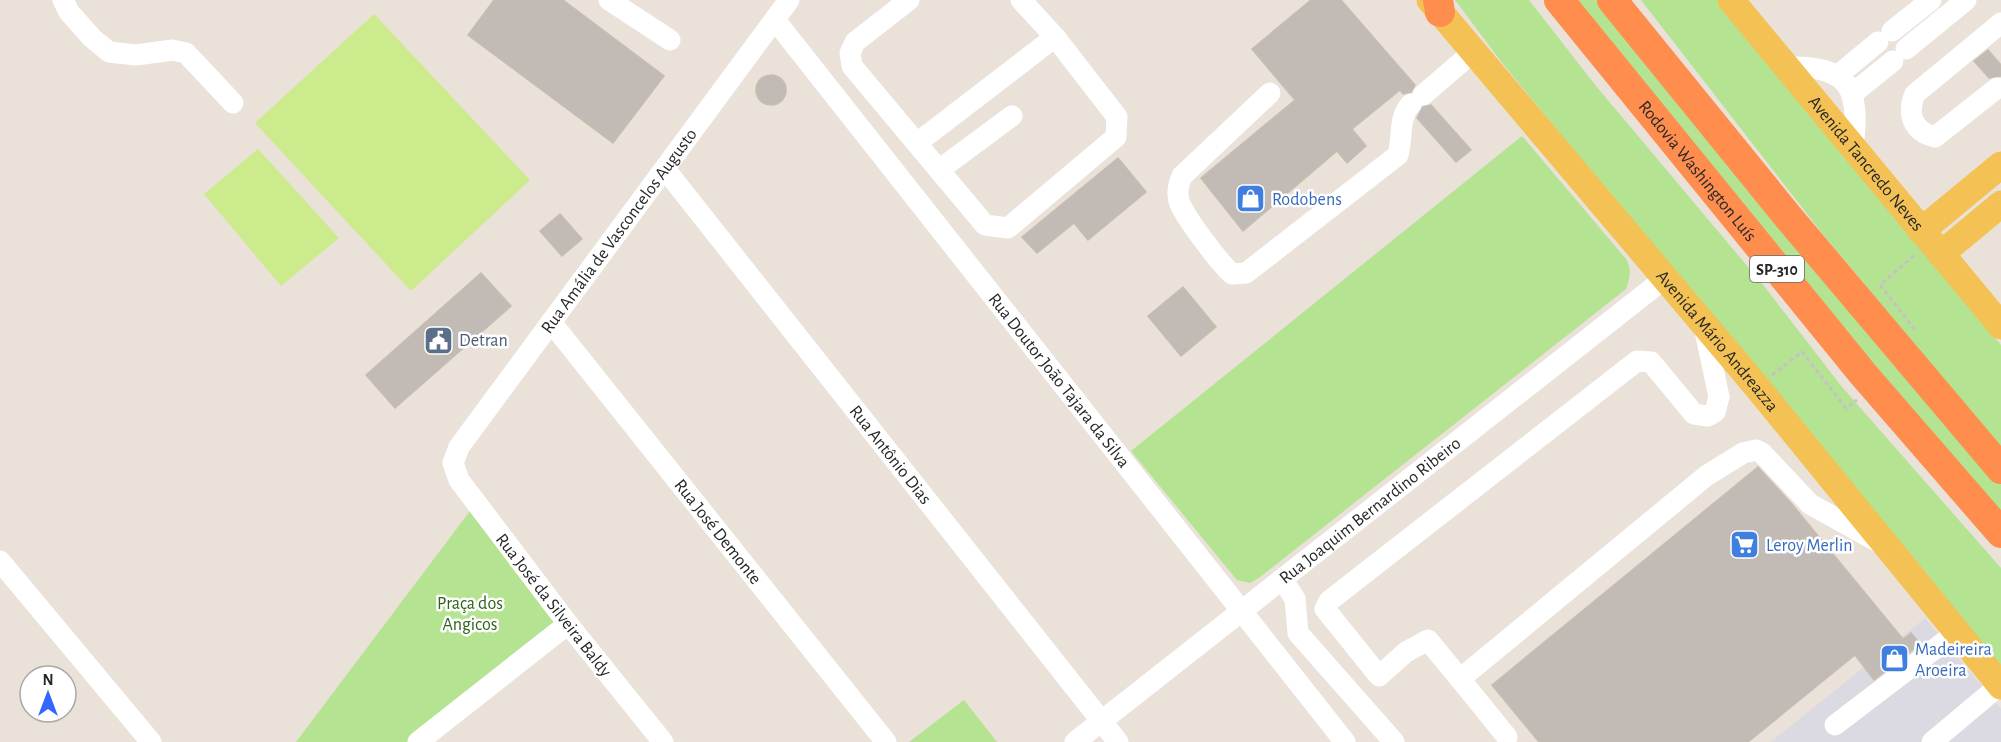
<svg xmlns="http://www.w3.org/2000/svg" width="2001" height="742" font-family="'Alegreya Sans',sans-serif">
<rect width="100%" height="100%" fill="#eae1d8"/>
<!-- industrial -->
<path fill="#dbd9e2" d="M1925 618 2001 709V742H1771Z"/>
<!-- green -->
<g fill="#b4e392">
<path d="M1455 0H1529L1596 86 1764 286 1842 387 2001 568V670L1503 64Z"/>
<path d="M1573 0H1601L2001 483V517L1868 360Z"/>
<path d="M1641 0H1717L2001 345V447L1825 237Z"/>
<path d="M1522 136 1626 259C1632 271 1630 277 1626 289L1260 577 1250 583 1237 580 1131 451Z"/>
<path d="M470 511 559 623 407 742H296Z"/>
<path d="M964 700 997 742H909Z"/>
</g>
<!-- pitch -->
<g fill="#cbeb8d">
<path d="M374 14 530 180 411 291 255 123Z"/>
<path d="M258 149 339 238 281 286 204 194Z"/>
</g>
<!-- building -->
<g fill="#c2bbb5" stroke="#c5bdb2" stroke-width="1.5">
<path d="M494 0H563L664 76 613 143 468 35Z"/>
<path d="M1311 0H1341L1415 85 1411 92 1403 94 1400 90 1352 129 1366 146 1347 163 1337 151 1243 231 1201 178 1295 100 1252 49Z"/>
<path d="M1988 50 2001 65V76L1989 78 1974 61Z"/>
<circle cx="771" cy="90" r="15"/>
<path d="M1431 105 1471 150 1456 162 1417 118 1423 107Z"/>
<path d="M1118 158 1146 192 1088 240 1074 223 1037 253 1022 237Z"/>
<path d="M560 214 582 239 562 256 540 231Z"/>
<path d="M481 273 511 306 395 408 366 375Z"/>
<path d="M1183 287 1216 327 1181 356 1148 316Z"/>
<path d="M1758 467 1791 503 1903 639 1911 633 1920 644 1874 680 1855 655 1748 742H1539L1492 685Z"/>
</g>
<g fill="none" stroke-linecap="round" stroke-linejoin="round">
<!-- path -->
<g stroke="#c3c3c3" stroke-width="3" stroke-dasharray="4.5 3" stroke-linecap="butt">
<path d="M1915 330 1880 285 1916 254"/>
<path d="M1772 375 1802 352 1846 408 1857 400"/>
</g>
<!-- minor -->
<g stroke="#fff" stroke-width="21">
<path d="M63 0 69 12 92 38 109 52 136 55 172 50 186 53 233 103"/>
<path d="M609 0 670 40"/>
<path d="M909 0 855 42 850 53 852 66 985 225 1008 228 1116 137 1117 117 1055 37 1021 0"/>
<path id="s1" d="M775 20 1345 742"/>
<path d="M1892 31 1931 0"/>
<path d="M1906 49 1966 0"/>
<path d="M1786 67C1849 65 1861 88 1853 147"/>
<path d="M1837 76 1878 42"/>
<path d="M1997 88 1935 137C1914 132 1906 115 1915 94L2001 23"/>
<path d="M1270 93 1182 176C1178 185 1176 194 1180 204 1188 221 1218 261 1232 274L1246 273 1398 155C1403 138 1398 117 1411 104"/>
<path d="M1852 94 1893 61"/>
<path d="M1423 95 1473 52"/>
<path d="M917 143 1055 37"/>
<path id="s2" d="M665 169 1118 742"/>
<path d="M939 170 1012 116"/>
<path id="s3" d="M551 322 886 742"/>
<path d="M1704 326 1719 397 1715 412 1708 416 1694 414 1651 362 1637 361 1329 601 1325 609 1379 676 1406 652 1428 640 1460 679 1706 476 1743 453 1756 450 1762 453 1810 504 1882 544"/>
<path d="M0 561 151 742"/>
<path d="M1282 579 1295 599 1298 633 1394 742"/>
<path d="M1460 679 1507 737"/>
<path d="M1835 725 1957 632"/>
<path d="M418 742 568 624"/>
<path id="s4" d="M663 742 568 624 459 480 453 463 459 447 789 0"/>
<path id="s5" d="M1075 742 1664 279"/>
<path d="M1932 742 2000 685"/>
</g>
<!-- major -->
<g stroke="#f4c254" stroke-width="27">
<path id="s6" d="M1430 0 1757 387 2001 686"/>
<path id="s7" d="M1731 0 2001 326"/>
<path d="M1921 231 2001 165"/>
<path d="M1941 254 2001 204"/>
</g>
<!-- highway -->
<g stroke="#ff8d4e" stroke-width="30">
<path d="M1438 0 1440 12"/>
<path id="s8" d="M1559 0 1863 374 2001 533"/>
<path d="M1612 0 1789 218 2001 469"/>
</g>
</g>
<!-- icons -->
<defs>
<symbol id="shop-square" viewBox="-11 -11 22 22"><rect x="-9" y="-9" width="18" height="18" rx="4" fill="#3f7fe0" stroke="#fff"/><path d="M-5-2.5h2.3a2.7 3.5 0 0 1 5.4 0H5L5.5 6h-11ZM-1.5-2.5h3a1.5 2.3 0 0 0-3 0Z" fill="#fff"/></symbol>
<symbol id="civic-square" viewBox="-11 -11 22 22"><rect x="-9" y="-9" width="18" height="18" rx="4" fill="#5c6f8a" stroke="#fff"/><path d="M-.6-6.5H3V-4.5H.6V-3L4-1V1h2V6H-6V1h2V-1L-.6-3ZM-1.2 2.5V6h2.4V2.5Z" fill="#fff"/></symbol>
<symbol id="supermarket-square" viewBox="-11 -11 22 22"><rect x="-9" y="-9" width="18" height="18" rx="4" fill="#3f7fe0" stroke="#fff"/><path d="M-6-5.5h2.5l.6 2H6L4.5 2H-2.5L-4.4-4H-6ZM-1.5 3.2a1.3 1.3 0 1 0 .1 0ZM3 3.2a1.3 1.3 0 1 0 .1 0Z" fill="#fff"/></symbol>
</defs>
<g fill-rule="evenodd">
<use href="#shop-square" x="1234" y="182" width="33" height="33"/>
<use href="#civic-square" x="422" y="324" width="33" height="33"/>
<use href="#supermarket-square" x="1728" y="528" width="33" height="33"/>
<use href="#shop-square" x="1878" y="642" width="33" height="33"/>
</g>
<g text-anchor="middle" stroke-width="5" stroke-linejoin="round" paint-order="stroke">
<!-- shield labels -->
<rect fill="#fff" stroke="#686868" stroke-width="1.5" x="1750" y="256" width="54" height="26" rx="4.5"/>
<g font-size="16" font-weight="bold" fill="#272727">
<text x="1777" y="275">SP-310</text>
</g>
<!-- street labels -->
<g font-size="18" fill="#272727" stroke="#fff">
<text dy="6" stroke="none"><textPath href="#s7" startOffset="212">Avenida Tancredo Neves</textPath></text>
<text dy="6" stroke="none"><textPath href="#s8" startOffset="220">Rodovia Washington Luís</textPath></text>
<text dy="6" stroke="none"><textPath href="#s4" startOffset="636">Rua Amália de Vasconcelos Augusto</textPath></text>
<text dy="6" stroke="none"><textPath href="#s6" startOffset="446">Avenida Mário Andreazza</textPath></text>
<text dy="6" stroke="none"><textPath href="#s1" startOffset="459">Rua Doutor João Tajara da Silva</textPath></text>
<text dy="6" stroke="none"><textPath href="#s2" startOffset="364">Rua Antônio Dias</textPath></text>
<text dy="6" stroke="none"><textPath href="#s5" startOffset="375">Rua Joaquim Bernardino Ribeiro</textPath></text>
<text dy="6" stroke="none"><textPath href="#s3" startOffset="268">Rua José Demonte</textPath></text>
<text transform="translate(554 605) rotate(52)" y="6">Rua José da Silveira Baldy</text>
</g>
<!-- shop labels -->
<g font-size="18" fill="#366cbe" stroke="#fff" text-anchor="start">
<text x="1272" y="205">Rodobens</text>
<text x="1766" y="551">Leroy Merlin</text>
<text x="1915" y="655">Madeireira<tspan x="1915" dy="21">Aroeira</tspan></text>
</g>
<!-- service labels -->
<g font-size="18" fill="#4e5e75" stroke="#fff" text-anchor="start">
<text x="459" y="346">Detran</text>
</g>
<!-- park labels -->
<g font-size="18" fill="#2d6417" stroke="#fff">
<text x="470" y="609">Praça dos<tspan x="470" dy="21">Angicos</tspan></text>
</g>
</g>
<!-- north arrow -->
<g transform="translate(48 694)"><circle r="28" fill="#ffffff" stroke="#a9a9a9" stroke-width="1.5"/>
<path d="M0-4.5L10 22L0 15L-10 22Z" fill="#3167fe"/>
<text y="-9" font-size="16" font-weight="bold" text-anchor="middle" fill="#272727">N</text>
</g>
</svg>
